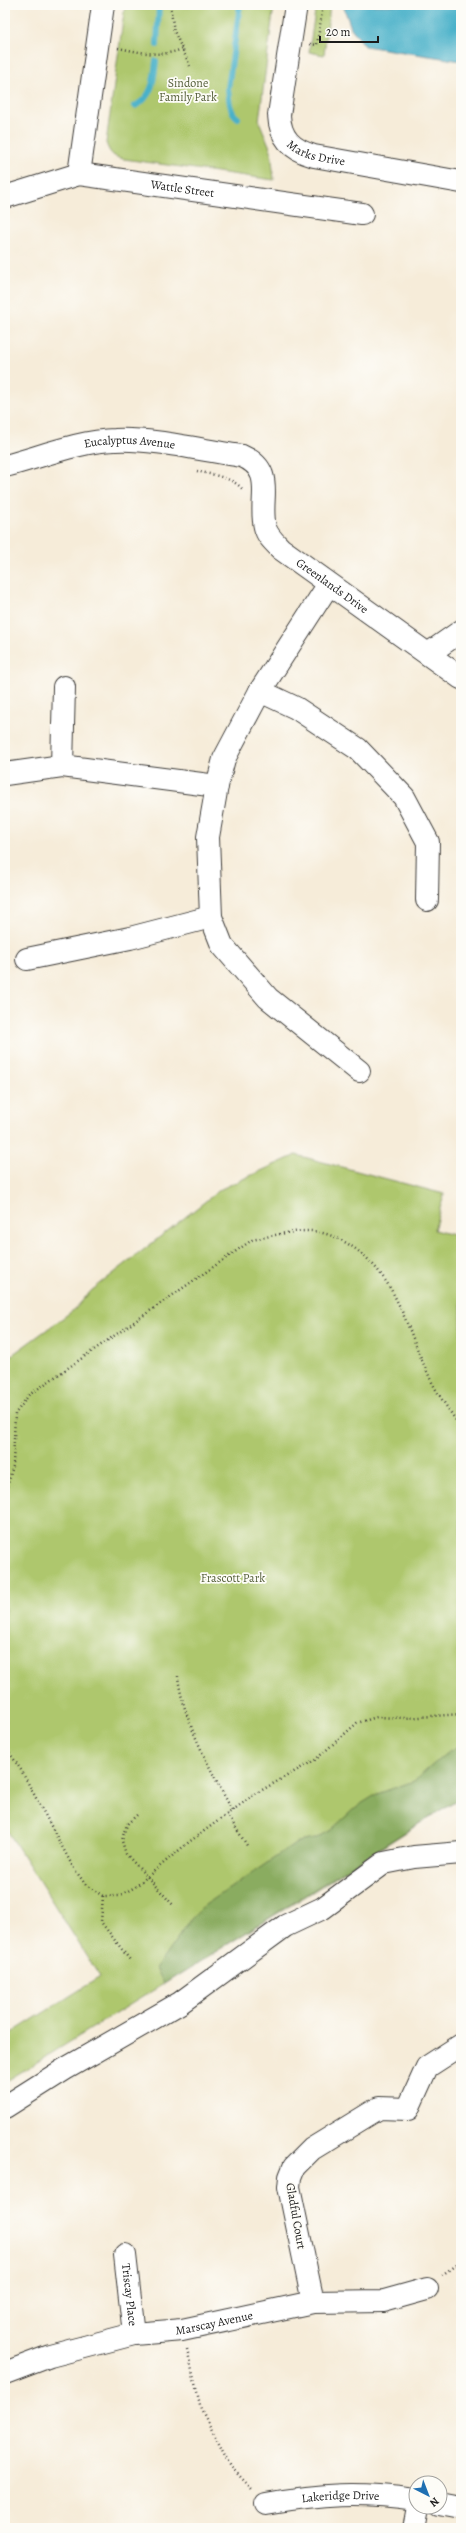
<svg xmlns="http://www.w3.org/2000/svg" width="466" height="2533" font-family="Alegreya,serif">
<rect width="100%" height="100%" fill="#fdfcf7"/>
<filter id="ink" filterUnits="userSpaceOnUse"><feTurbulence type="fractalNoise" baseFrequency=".025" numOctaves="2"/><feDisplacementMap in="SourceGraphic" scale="8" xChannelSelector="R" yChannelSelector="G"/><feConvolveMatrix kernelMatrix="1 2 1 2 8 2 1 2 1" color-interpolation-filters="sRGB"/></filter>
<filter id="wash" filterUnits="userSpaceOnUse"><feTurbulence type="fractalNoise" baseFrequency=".012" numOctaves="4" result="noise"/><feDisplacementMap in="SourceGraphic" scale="16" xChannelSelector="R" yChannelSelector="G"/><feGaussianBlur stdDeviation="0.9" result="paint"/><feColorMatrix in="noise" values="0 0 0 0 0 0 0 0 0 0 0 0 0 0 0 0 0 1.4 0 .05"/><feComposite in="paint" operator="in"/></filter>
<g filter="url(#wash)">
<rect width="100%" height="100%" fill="#f6ecd9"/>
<!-- green -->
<g fill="#aec76d" stroke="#657244">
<path d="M125 5H274L259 121 271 150 274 180 124 159C113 157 110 154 106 143Z"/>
<path d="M316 5H330L324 55 309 52Z"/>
<path d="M296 1155 444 1194 434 1230 461 1237V1797L306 1896 5 2082V2037L100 1977 5 1827V1360L75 1309 91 1291 221 1189Z"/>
</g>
<!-- forest -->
<path fill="#8aac60" stroke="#53643e" d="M461 1745V1797L164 1984 156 1968 192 1918 205 1905 298 1842 315 1839 331 1830 356 1807 377 1794 414 1781 449 1751Z"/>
<!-- water -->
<path fill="#4ab1c9" stroke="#336672" d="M343 5H461V61L365 46 351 28Z"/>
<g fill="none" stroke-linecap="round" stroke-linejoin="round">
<!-- stream -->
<g stroke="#4ab1c9" stroke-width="6">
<path d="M157 45 159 5"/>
<path d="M135 106C153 97 154 79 156 61"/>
<path d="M238 118C229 112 229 98 228 88L240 5"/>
</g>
</g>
</g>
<g filter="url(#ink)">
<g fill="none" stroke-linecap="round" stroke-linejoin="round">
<defs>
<g id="minor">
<path id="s1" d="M296 5 279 115C280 138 292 150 314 156L461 182"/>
<path d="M79 174 103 5"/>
<path id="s2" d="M5 197 79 174 362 214"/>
<path id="s3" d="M5 466C40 457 79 441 115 440 152 438 205 451 242 456 277 471 258 499 265 527 267 536 274 542 281 549L461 678"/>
<path d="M329 584 260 691 224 759 217 786 208 837 211 917 222 945 268 998 359 1071"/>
<path d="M428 654 461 631"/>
<path d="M260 691 296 708 358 749 404 797 428 842 427 900"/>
<path d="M62 766 64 687"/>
<path d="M5 774 62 766 217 786"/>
<path d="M27 959 130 938 211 917"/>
<path d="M5 2107 65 2069 180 2003 285 1926 323 1908 384 1863 414 1857 461 1853"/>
<path id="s4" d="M125 2255 134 2334"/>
<path d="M313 2302 289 2187 290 2177 294 2167 312 2149 379 2108 408 2109 427 2067 461 2045"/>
<path id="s5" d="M5 2373 50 2356 134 2334 182 2330 313 2302 384 2301 427 2289"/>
<path id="s6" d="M266 2504C322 2494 359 2492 416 2500"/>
<path d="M440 2504 461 2508"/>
<path d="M414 2528 418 2507"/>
</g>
</defs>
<!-- minor casing -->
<use href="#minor" stroke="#3d3b38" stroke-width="24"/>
<!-- path -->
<g stroke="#3d3b38" stroke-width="2.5" stroke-dasharray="1 3" stroke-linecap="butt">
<path d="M170 5 174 31 190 66"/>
<path d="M310 44 317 45 323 5"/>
<path d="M118 48C140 52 161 58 182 49"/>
<path d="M197 471C212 475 233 477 243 490"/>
<path d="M5 1494 13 1466 15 1414 29 1395 252 1240C271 1236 289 1231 309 1231 320 1231 334 1236 343 1241 396 1270 405 1326 429 1376 437 1394 450 1411 461 1428"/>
<path d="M178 1676C182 1719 212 1772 232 1810"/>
<path d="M5 1746 21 1770 73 1867 86 1885 103 1896H119L135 1887 189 1842 255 1794 315 1760 357 1723 377 1717 405 1718 461 1714"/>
<path d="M227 1814 248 1847"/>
<path d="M137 1815 128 1823 124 1832 122 1841 126 1854 174 1906"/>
<path d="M103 1896 101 1922 130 1960"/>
<path d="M442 2275 461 2261 459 2258 461 2256"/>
<path d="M187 2349 201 2409 231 2467 252 2489"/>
</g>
<!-- minor -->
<use href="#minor" stroke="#fff" stroke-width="22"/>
</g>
</g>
<g text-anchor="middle" stroke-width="3.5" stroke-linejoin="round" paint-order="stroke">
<!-- park labels -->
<g font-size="12" fill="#56603c" stroke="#fdfcf7">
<text x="188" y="87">Sindone<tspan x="188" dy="14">Family Park</tspan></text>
<text x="233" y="1582">Frascott Park</text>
</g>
<!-- street labels -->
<g font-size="12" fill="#1c1c1c" stroke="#fdfcf7">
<text dy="4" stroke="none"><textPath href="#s1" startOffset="171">Marks Drive</textPath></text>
<text dy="4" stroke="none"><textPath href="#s2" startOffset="182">Wattle Street</textPath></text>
<text dy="4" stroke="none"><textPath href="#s3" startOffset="128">Eucalyptus Avenue</textPath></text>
<text dy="4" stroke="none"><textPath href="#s3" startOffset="413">Greenlands Drive</textPath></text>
<text transform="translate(296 2216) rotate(80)" y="4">Gladful Court</text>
<text dy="4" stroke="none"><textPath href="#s4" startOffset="40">Triscay Place</textPath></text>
<text dy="4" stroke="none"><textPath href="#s5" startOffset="216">Marscay Avenue</textPath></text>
<text dy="4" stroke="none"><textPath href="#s6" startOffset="75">Lakeridge Drive</textPath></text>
</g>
</g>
<!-- margin -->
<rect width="466" height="2533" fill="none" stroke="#fdfcf7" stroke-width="20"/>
<!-- north arrow -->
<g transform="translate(428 2495) rotate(138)"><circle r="19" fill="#fdfcf7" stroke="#a3a29f"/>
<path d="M0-3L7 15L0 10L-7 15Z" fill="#1f6fb2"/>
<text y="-6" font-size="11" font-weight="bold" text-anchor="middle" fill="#1c1c1c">N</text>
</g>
<!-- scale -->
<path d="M320 36v6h58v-6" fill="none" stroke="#1c1c1c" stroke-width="2"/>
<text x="326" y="36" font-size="12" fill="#1c1c1c" stroke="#fdfcf7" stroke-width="3" paint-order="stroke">20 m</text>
</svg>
